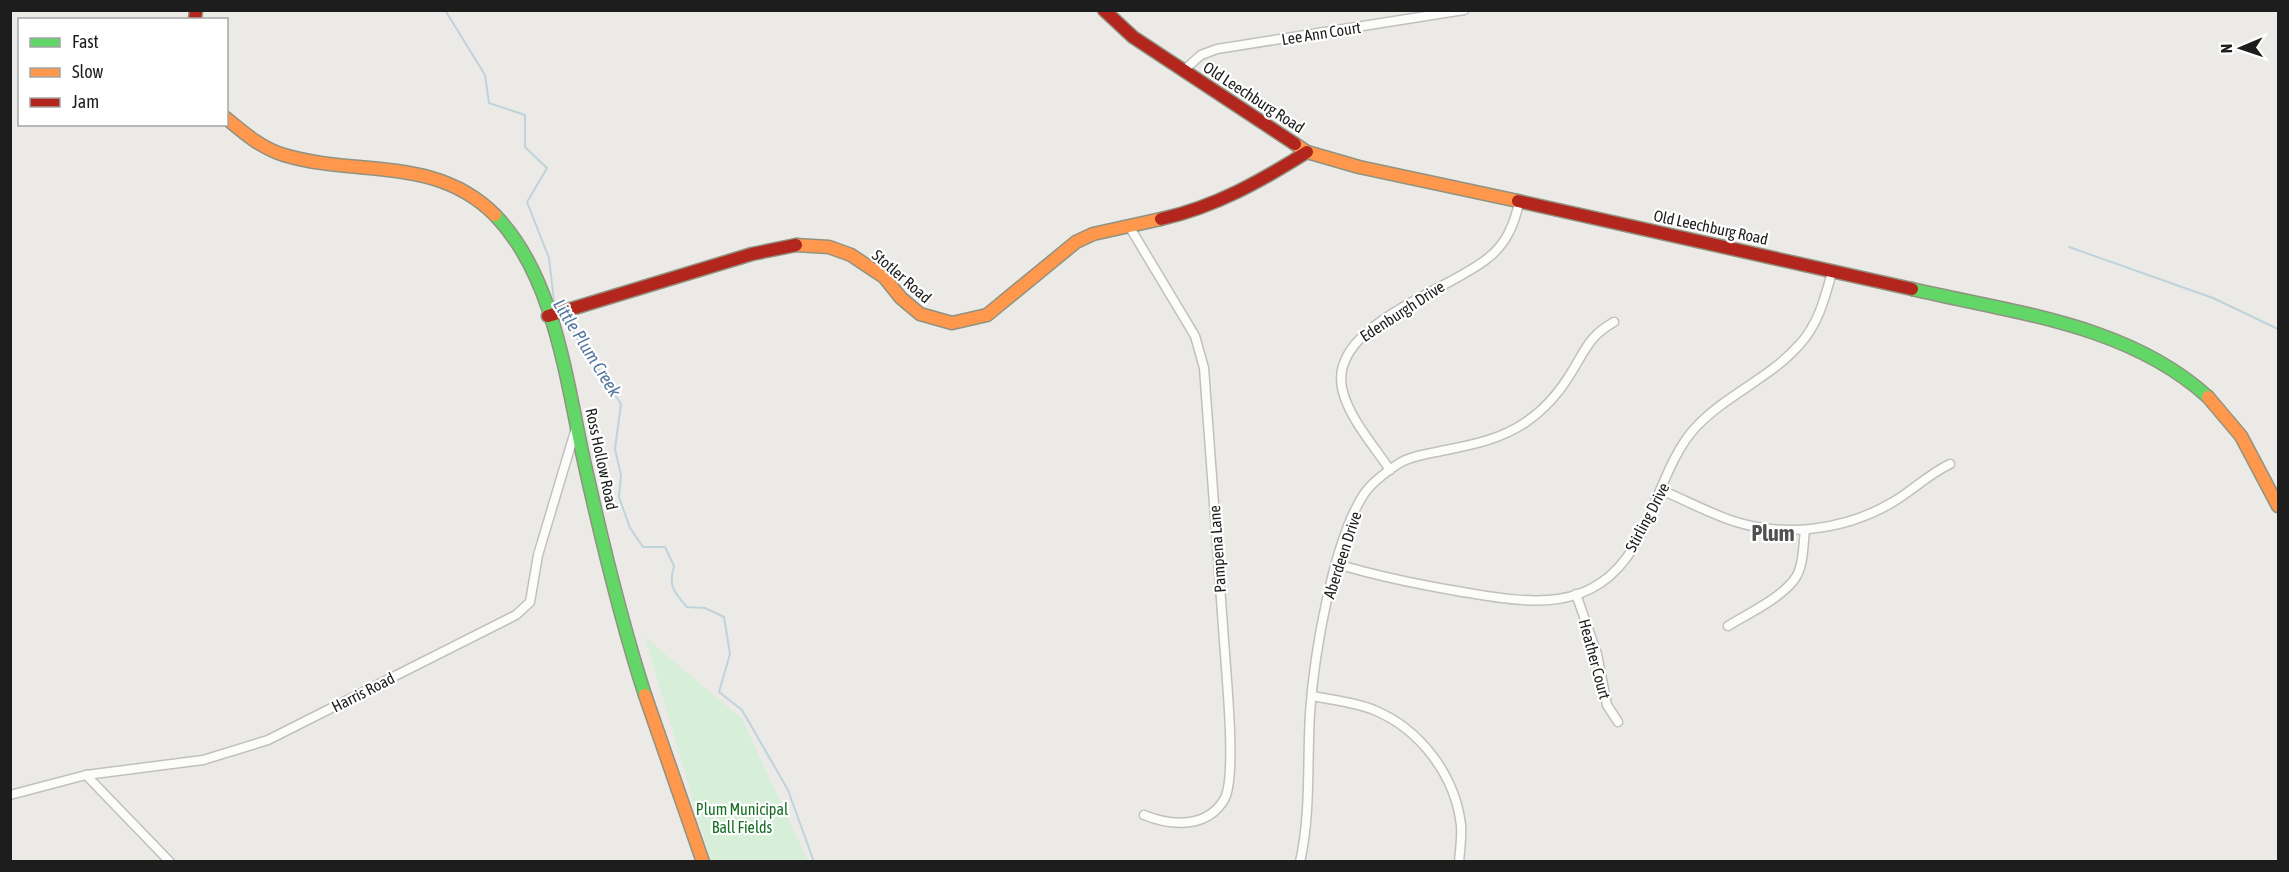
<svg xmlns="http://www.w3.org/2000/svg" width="2289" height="872" font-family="'Asap Condensed',sans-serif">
<rect width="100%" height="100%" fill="#ebeae6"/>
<!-- park -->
<path fill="#d7eed8" d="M645 637 742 719 808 861H711Z"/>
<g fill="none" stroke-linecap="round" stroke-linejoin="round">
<!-- stream -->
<g stroke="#bed3db" stroke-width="2">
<path d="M445 10 485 75 489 103 525 115V147L547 168 527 202 549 258 554 301 559 309"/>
<path d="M2069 247 2213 298 2278 329"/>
<path d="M563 316 621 404 615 449 621 475 619 497 630 528 643 547H665L674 566C668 586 674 592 687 607L705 608 724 617 730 654 719 692 742 710 788 790 814 862"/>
</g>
<defs>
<g id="street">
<path d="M1184 70 1201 55 1217 49 1464 10"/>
<path d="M1129 226 1195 336 1204 368C1211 463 1218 558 1225 654 1227 683 1236 775 1225 798 1208 829 1171 826 1144 815"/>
<path d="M1390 470C1374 446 1350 419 1343 392 1324 326 1449 291 1488 258 1506 244 1514 225 1519 203"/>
<path d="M1661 490C1685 500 1709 513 1733 521 1785 538 1846 530 1893 502 1913 490 1929 474 1950 464"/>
<path d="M1337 564C1377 576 1416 584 1457 591 1524 602 1591 617 1633 548 1655 513 1668 456 1696 427 1726 395 1770 378 1799 345 1818 325 1825 298 1832 272"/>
<path d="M1576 594 1597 654 1607 705 1618 722"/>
<path d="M1728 626C1749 613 1778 600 1794 580 1804 567 1803 545 1805 530"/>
<path d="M1312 696C1332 700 1355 702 1374 710 1420 729 1455 775 1461 825 1462 837 1460 850 1459 862"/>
<path d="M86 775 170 862"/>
<path d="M10 795 86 775 203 760 268 740 516 615 530 602 538 555 576 428"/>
<path d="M1300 862C1311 813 1307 762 1310 713 1314 655 1333 541 1364 494 1372 482 1386 472 1398 464 1410 456 1427 454 1441 451 1471 445 1500 440 1526 422 1545 409 1559 393 1571 373 1586 349 1589 336 1614 322"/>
</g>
<g id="fast">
<path d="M495 215C557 279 567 388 586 470 603 546 621 621 645 695"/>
<path d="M1912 289C2014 313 2128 324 2208 397"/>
</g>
<g id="slow">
<path d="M226 118C244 133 261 148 284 155 358 177 435 155 495 215"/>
<path d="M1295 144 1307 152 1359 167 1518 201"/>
<path d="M796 245 829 247 851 255 884 277 901 298 920 314 952 323 987 315 1076 242 1093 234 1161 219"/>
<path d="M2208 397 2241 436 2278 506"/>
<path d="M645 695 703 862"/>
</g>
<g id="jam">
<path d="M1104 10 1133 37 1295 144"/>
<path d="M195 20 196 10"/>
<path d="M1518 201 1912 289"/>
<path d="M1161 219C1215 207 1261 181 1307 152"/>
<path d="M548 316 752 254 796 245"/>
</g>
</defs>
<!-- street casing -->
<use href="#street" stroke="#c1c0be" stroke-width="11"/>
<!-- fast casing -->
<use href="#fast" stroke="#909381" stroke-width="15"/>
<!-- slow casing -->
<use href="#slow" stroke="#909381" stroke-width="15"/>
<!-- jam casing -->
<use href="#jam" stroke="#909381" stroke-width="15"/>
<!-- street -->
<use href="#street" stroke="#fcfcfb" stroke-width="8"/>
<!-- fast -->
<use href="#fast" stroke="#63d668" stroke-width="12"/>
<!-- slow -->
<use href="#slow" stroke="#ff974d" stroke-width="12"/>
<!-- jam -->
<use href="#jam" stroke="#b3261e" stroke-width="12"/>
</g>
<g text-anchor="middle" stroke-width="4.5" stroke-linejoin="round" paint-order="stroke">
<!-- street labels -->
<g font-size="16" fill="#1d1d1d" stroke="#fff">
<text transform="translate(1321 33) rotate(-9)" y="6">Lee Ann Court</text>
<text transform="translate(1254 97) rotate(33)" y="6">Old Leechburg Road</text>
<text transform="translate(1711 227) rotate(12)" y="6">Old Leechburg Road</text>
<text transform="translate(902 276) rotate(41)" y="6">Stotler Road</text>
<text transform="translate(1402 311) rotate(-33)" y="6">Edenburgh Drive</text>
<text transform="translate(602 459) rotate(78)" y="6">Ross Hollow Road</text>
<text transform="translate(1647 517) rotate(-62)" y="6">Stirling Drive</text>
<text transform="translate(1217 549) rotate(-94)" y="6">Pampena Lane</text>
<text transform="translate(1342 555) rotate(-72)" y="6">Aberdeen Drive</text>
<text transform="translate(1595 659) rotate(75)" y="6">Heather Court</text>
<text transform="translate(363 692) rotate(-27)" y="6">Harris Road</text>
</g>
<!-- park labels -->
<g font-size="16" fill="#186e24" stroke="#fff">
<text x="742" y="815">Plum Municipal<tspan x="742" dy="18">Ball Fields</tspan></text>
</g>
<!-- water labels -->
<g font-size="18" font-style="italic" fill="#5577a1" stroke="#fff">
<text transform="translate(587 348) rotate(58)" y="6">Little Plum Creek</text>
</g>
<!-- district labels -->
<g font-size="22" font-weight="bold" fill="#505050" stroke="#fff">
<text x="1773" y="541">Plum</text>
</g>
</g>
<!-- border -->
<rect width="2289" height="872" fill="none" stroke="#1d1d1d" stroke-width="24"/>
<!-- legend -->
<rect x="18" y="18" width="210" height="108" fill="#ffffff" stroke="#a5a5a5" stroke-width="1.5"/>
<rect x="30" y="38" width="30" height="9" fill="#63d668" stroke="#a5a5a5" stroke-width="1.5"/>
<text x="72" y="48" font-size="18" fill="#1d1d1d">Fast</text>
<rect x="30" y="68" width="30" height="9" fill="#ff974d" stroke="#a5a5a5" stroke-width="1.5"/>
<text x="72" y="78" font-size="18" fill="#1d1d1d">Slow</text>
<rect x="30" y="98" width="30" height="9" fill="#b3261e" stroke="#a5a5a5" stroke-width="1.5"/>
<text x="72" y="108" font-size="18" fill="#1d1d1d">Jam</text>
<!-- north arrow -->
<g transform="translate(2241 48) rotate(268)" stroke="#ffffff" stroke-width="4.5" paint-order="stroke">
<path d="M0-4.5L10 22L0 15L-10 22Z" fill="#1d1d1d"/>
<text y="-9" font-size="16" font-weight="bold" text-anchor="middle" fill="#1d1d1d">N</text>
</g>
</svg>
